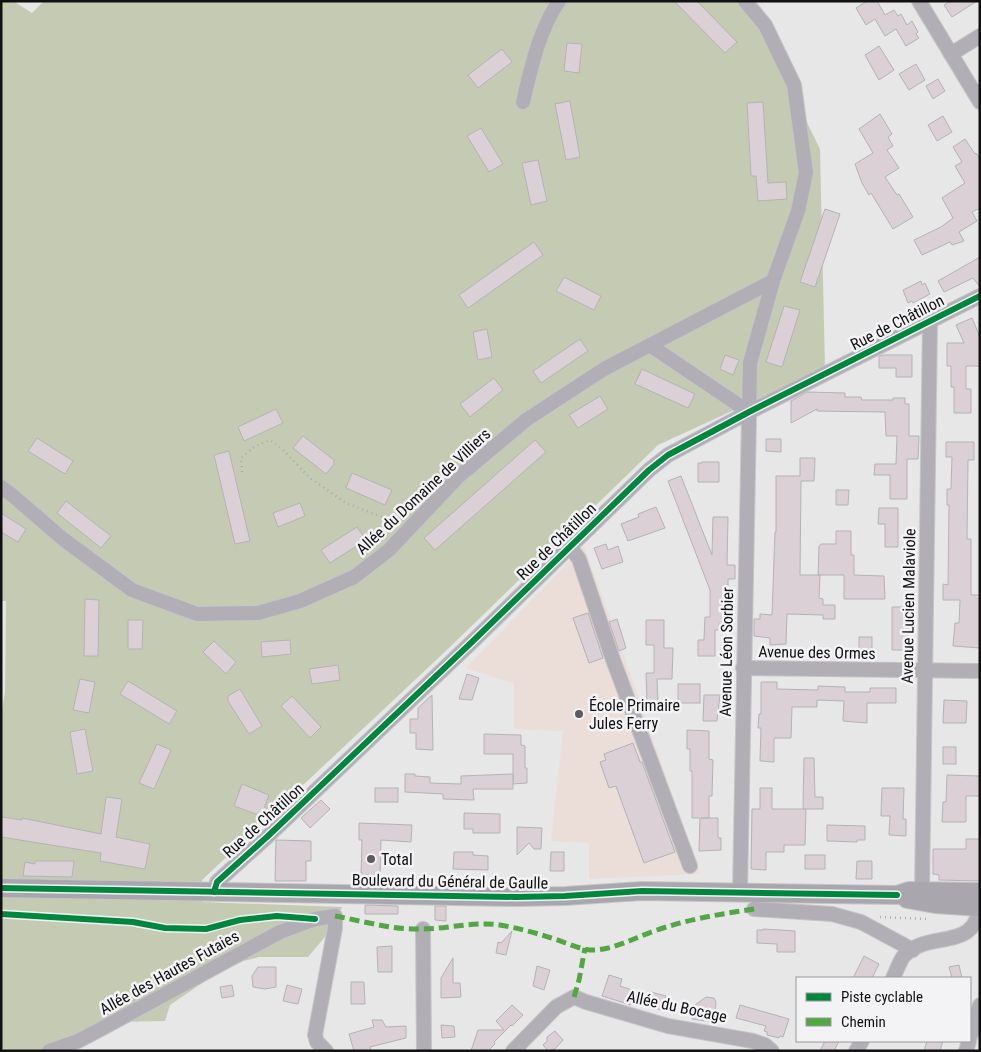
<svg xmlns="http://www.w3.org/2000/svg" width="981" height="1052" font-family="'Roboto Condensed',sans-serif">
<rect width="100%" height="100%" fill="#e7e7e8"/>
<!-- education -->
<path fill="#ebded9" d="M584 546 617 636 700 874 589 879V843L551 841 563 731 514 729V684L466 668Z"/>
<!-- forest -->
<path fill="#c5cbb2" d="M1 1H13L32 13 44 1H747L820 149 825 368 658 445 450 647 202 880V902L342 907 335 925 308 957H259L229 965 170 1005 165 1021 115 1022 49 1051H1V716L5 692 6 601H1Z"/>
<!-- building -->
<g fill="#dad0d5" stroke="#b4b3b4">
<path d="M674 1H697L737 42 725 53Z"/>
<path d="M867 1H877L885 15 894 10 898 16 901 14 907 25 912 21 918 32 916 34 919 38 906 46 896 29 885 36 875 19 866 25 856 8Z"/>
<path d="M951 1H977L952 17 944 5Z"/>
<path d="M567 43 582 44 579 73 564 71Z"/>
<path d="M879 46 894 70 879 80 865 55Z"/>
<path d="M502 49 512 62 478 88 468 75Z"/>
<path d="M916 64 925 80 909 90 899 74Z"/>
<path d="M938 79 945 91 933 99 926 86Z"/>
<path d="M570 101 580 157 566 160 555 104Z"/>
<path d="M763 102 768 183 786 182 787 199 758 201 756 176H751L747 103Z"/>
<path d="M880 114 892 134 888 137 893 146 887 150 899 168 885 177 897 195 899 194 913 217 893 229 871 193 869 195 862 183 855 164 873 153 859 129Z"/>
<path d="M943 116 952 132 937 141 928 125Z"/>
<path d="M481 128 503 164 489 172 467 136Z"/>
<path d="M965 139 975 154 976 153 980 159V208L972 212 977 221 959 232 964 241 952 245 950 242 922 255 914 240 941 227 953 218 942 198 965 183 955 166 962 162 953 147Z"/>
<path d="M538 160 547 201 531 205 522 163Z"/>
<path d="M825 209 840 214 815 287 800 282Z"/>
<path d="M534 242 543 255 468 308 459 295Z"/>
<path d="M980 257V287L973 278 944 292 938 281Z"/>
<path d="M564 277 601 296 594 310 556 291Z"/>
<path d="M921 281 922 285 925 283 930 294 913 303 912 301 908 303 903 290Z"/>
<path d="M784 306 800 310 782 367 766 362Z"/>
<path d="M972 318 980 337V366H966V389H971V413H954V387H951V366H947V343H964L956 325Z"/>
<path d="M487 329 492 357 478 360 473 332Z"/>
<path d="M580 339 588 351 541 383 533 371Z"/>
<path d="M725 355 739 360 733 375 720 369Z"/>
<path d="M883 355H912V377H896V368H879V356Z"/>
<path d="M642 369 695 394 688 408 635 384Z"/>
<path d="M494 378 503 390 470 417 460 404Z"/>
<path d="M807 392 845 393V397H861L862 400H893V398H905V404H909V436H919L918 459H907V499H890V475H874L875 464H896L897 436H886L885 412 817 411V409L791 423V401Z"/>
<path d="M600 396 608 409 578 428 569 415Z"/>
<path d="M276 409 283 423 244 441 238 427Z"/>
<path d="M303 436 334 460V464L326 474 293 448Z"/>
<path d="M37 438 73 461 65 474 28 451Z"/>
<path d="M766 439H781V452L766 451Z"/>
<path d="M535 440 546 452 435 550 424 538Z"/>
<path d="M946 442H974V460H968L967 539H971V595H980V648L953 646 955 623H959L960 600H943V584L948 585 949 505H947V489H951L952 457H946Z"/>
<path d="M229 451 250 541 235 544 214 455Z"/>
<path d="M800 458H815L814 481H801L800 575H818L819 546 821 544H836V531H851V555H854V575L884 576 885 599H844V575H818H820L819 598 823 599V605H835V619H823V615L787 614 786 644 770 645V638L754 636V619H760V614L772 615 775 532H776V476H800Z"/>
<path d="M702 462H719V482H698V463H702Z"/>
<path d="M352 473 392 490 385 505 346 488Z"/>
<path d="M681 476 712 555 713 517H728L727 565H735V579H728V586H725L724 624H719V630H715V656H698V640H704L705 617H710V590L668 481Z"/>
<path d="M836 490H849L848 505H836Z"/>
<path d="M66 501 111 536 101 548 57 513Z"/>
<path d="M300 503 305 516 278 527 273 513Z"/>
<path d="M656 507 665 528 628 541 621 524 639 517 638 514Z"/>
<path d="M879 508H898V547H885V524H878Z"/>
<path d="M1 513 26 529 18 542 1 532Z"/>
<path d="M357 527 366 540 330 563 321 550Z"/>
<path d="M606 544 608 550 618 546 623 562 602 569 594 548Z"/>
<path d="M85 599 99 600 98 656H84Z"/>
<path d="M892 607H908V643H906V650H892Z"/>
<path d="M588 613 603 658 589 663 573 618Z"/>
<path d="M617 619 626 648 619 651 609 622Z"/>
<path d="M128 620H143L142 649H128Z"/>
<path d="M646 620H664V648H673L672 679H657L658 703H647L646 673H654V645H646Z"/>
<rect x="859" y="637" width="13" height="16"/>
<path d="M290 640 291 654 262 657 261 642Z"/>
<path d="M214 641 236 662 226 674 203 652Z"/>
<path d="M338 665 340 680 312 684 309 669Z"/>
<path d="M467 674 479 678 472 700 459 699Z"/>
<path d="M80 679 95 682 89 713 73 710Z"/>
<path d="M128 681 177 711 169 724 120 694Z"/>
<path d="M761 682H777V689L818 690V686L845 687V692H870V688H896V703H867V723L843 721 844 701 817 700V707H792L791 738H774V762L760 761 761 728H758L759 714H761Z"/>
<rect x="678" y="684" width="22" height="19"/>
<path d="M240 689 262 726 249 734 228 701V696Z"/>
<path d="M432 695 433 750 416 749V733H410V719H418V708Z"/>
<path d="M704 695H720L717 721H703Z"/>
<path d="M292 696 321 727 310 738 281 706Z"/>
<path d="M944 700 967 701 966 723H943Z"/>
<path d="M85 729 93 771 77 774 70 732Z"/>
<path d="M687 730 709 731V759L713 760 712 796H709V818H701H718V838H721V850L699 851 700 818H692V771H690V749H687Z"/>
<path d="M484 734 521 735V745L525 746V768H527V783L513 784V754H484Z"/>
<path d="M633 743 640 762H642L675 852 644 863 616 786 609 788 600 762 606 760 604 754Z"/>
<path d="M157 744 171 750 154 789 139 783Z"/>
<rect x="943" y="747" width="13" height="17"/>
<path d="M804 758H814L815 797H823V809H803Z"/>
<path d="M405 774H415V776L430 777V783L461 784V776L513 774V789H473L474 800 443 799V794L405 792Z"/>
<path d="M947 775 980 776V796H966V822H942L943 802H946Z"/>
<path d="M242 784 269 795 261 816 234 806Z"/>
<rect x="375" y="788" width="23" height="14"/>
<path d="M760 788H772V809H806L805 845H784V852H766V870L751 869 752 809H760Z"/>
<path d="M882 788H904L903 819H906V836L889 835 890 816H881Z"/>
<path d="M106 797 122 799 116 837 150 844 145 869 100 861 101 853 1 837V818L3 817 22 820V818L101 834Z"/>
<path d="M321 800 330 809 310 828 301 818Z"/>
<path d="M464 813 500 814V833H473V829H464Z"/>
<path d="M359 823 412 825 411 842 381 840 380 875H361L362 840H359Z"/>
<path d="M827 825 865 826V840H857V842L827 841Z"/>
<path d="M517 827 542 828 541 849H534L529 843 517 855Z"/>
<path d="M966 839H980V881L939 880V875L933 874V849H966Z"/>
<path d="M276 840 311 841V861H306V881H275Z"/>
<path d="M454 852H473V855L488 856V870L453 869Z"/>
<path d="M551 852H564V871H550Z"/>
<rect x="805" y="855" width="20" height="14"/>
<path d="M35 861H74L72 877 23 876 25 862 35 864Z"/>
<path d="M857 861H872V879H856Z"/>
<path d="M365 905 398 906V914H365Z"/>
<path d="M435 906H446V921L435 920Z"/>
<path d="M763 929 795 931V952H777V944L757 943V930H763Z"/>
<path d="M512 931 506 955 496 953 498 942 501 943Z"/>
<path d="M392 946V972H378L377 947Z"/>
<path d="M864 956 879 964 872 978H853Z"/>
<path d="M453 958V983H460L461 997 441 998V978Z"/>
<path d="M959 965 962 978H952L949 967Z"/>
<path d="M537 966 550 970 544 990 533 986Z"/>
<path d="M258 967H276V987L265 989 253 987 252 976Z"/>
<path d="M609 975 622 979 620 986 650 996 651 992 666 996 662 1010 632 1002 631 1005 602 996Z"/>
<path d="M351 982H364L365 1004H351Z"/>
<path d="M232 985 234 996 222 998 220 987Z"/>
<path d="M287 985 302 989 298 1004 283 1001Z"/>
<path d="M706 997 714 998 716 1002 714 1022 692 1019 695 1005Z"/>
<path d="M512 1005 523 1015 512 1026 511 1025 494 1042 495 1044 488 1051H471L478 1030H504L496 1021Z"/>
<path d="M740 1005 789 1019 783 1037 780 1036 779 1038 767 1035V1032L764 1031 766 1026 736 1018Z"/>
<path d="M372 1020H382L386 1027 406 1026V1038L370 1047 371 1051H354L349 1034 374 1027Z"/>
<path d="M441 1025 454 1026 455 1037 442 1038Z"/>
<path d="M555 1031 563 1040 555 1049 548 1051 543 1045 547 1041V1037Z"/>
<path d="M825 1041H839L834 1051H820Z"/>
<path d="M927 1041H943L940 1051H924Z"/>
</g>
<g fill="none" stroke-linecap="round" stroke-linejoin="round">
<defs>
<g id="minor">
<path d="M919 1 980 102"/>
<path d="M951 54 980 36"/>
<path d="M523 102C531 68 539 30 559 1"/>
<path d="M651 346 749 412"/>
<path d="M1 487 12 495 63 539 132 590 197 614 258 613 300 601 354 577 389 550 458 477 526 420 604 369 773 281 798 211 806 173 794 85 765 25 745 1"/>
<path d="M570 547 579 559 612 657 690 866"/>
<path d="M743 668 980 671"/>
<path d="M922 891 930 321"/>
<path d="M214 892 217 882 268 836 474 640 649 470 668 455 749 412 980 296"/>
<path d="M740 892 750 363 773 281"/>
<path d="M754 909 832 914 861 922 913 950"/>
<path d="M423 929 424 1051"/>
<path d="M893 978C896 972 899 963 903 957 926 928 979 955 980 901"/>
<path d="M970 1037 980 1005"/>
<path d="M49 1051 78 1041 99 1030 280 932 315 919 335 916V928L315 1035 317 1042 326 1051"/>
<path d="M513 1051 556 1007 574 997 586 1002 668 1026 753 1041 765 1045 772 1051"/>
<path d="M856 1051 862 1041"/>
<path d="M966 1051 969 1041"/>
</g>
<g id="major">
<path d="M1 888 516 897 565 896 642 891 897 895 909 891 980 892"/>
<path d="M907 899 935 904 980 907"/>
</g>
</defs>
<!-- minor casing -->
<use href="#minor" stroke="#c5c5c6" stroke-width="16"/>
<!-- major casing -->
<use href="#major" stroke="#c5c5c6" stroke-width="20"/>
<!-- path -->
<g stroke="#acabaf" stroke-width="2.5" stroke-dasharray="1 4" stroke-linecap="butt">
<path d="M242 472 241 458 254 447 270 440 283 450 310 478 346 503 397 523"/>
<path d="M880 917 927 919"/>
</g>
<!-- minor -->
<use href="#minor" stroke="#b1aeb5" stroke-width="14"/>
<!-- major -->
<use href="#major" stroke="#aaa6ae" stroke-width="18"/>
<!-- quiet -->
<g stroke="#51a842" stroke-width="5" stroke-dasharray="10 5" stroke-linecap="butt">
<path d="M335 916C363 921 392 930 421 929 448 929 473 921 500 925 517 928 533 932 548 937 564 941 580 951 596 950 618 948 636 937 657 930 689 919 721 914 754 909"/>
<path d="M574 997 579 980 585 948"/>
</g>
<defs>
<g id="cycleway">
<path d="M1 888 516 897 565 896 642 891 897 895"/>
<path d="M214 892 217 882 268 836 474 640 649 470 668 455 749 412 980 296"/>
<path d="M1 914 133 922 165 928 206 929 240 920 277 916 315 919"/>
</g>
</defs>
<!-- cycleway casing -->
<use href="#cycleway" stroke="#f3f3f6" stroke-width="9"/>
<!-- cycleway -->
<use href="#cycleway" stroke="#00873e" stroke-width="6"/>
</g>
<!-- markers -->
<g fill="#5c5c5d" stroke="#f3f3f6" stroke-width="2">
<circle cx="579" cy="714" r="5"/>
<circle cx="371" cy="859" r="5"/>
</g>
<g text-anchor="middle" stroke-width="5" stroke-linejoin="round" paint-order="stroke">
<!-- street labels -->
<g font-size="16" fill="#111112" stroke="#f3f3f6">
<text transform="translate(897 322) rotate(-27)" y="6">Rue de Châtillon</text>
<text transform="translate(423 491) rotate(-43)" y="6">Allée du Domaine de Villiers</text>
<text transform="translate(556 541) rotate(-44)" y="6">Rue de Châtillon</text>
<text transform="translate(908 606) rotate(-89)" y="6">Avenue Lucien Malaviole</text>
<text transform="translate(726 652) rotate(-89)" y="6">Avenue Léon Sorbier</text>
<text transform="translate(817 652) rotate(1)" y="6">Avenue des Ormes</text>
<text transform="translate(263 820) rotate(-42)" y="6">Rue de Châtillon</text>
<text transform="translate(450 881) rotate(1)" y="6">Boulevard du Général de Gaulle</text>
<text transform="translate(169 972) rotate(-29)" y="6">Allée des Hautes Futaies</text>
<text transform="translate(677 1006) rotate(12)" y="6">Allée du Bocage</text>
</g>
<!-- poi labels -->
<g font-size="16" fill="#111112" stroke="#f3f3f6" text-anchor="start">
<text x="589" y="711">École Primaire<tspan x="589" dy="18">Jules Ferry</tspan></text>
<text x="381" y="865">Total</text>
</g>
</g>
<!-- border -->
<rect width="981" height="1052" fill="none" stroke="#111112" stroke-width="5"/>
<!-- legend -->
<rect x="796" y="977" width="175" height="65" fill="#f3f3f6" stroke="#99999b"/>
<rect x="806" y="993" width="25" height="8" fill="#00873e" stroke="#99999b"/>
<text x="841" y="1002" font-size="15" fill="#111112">Piste cyclable</text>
<rect x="806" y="1018" width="25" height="8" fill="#51a842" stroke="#99999b"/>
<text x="841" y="1027" font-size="15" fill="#111112">Chemin</text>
</svg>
